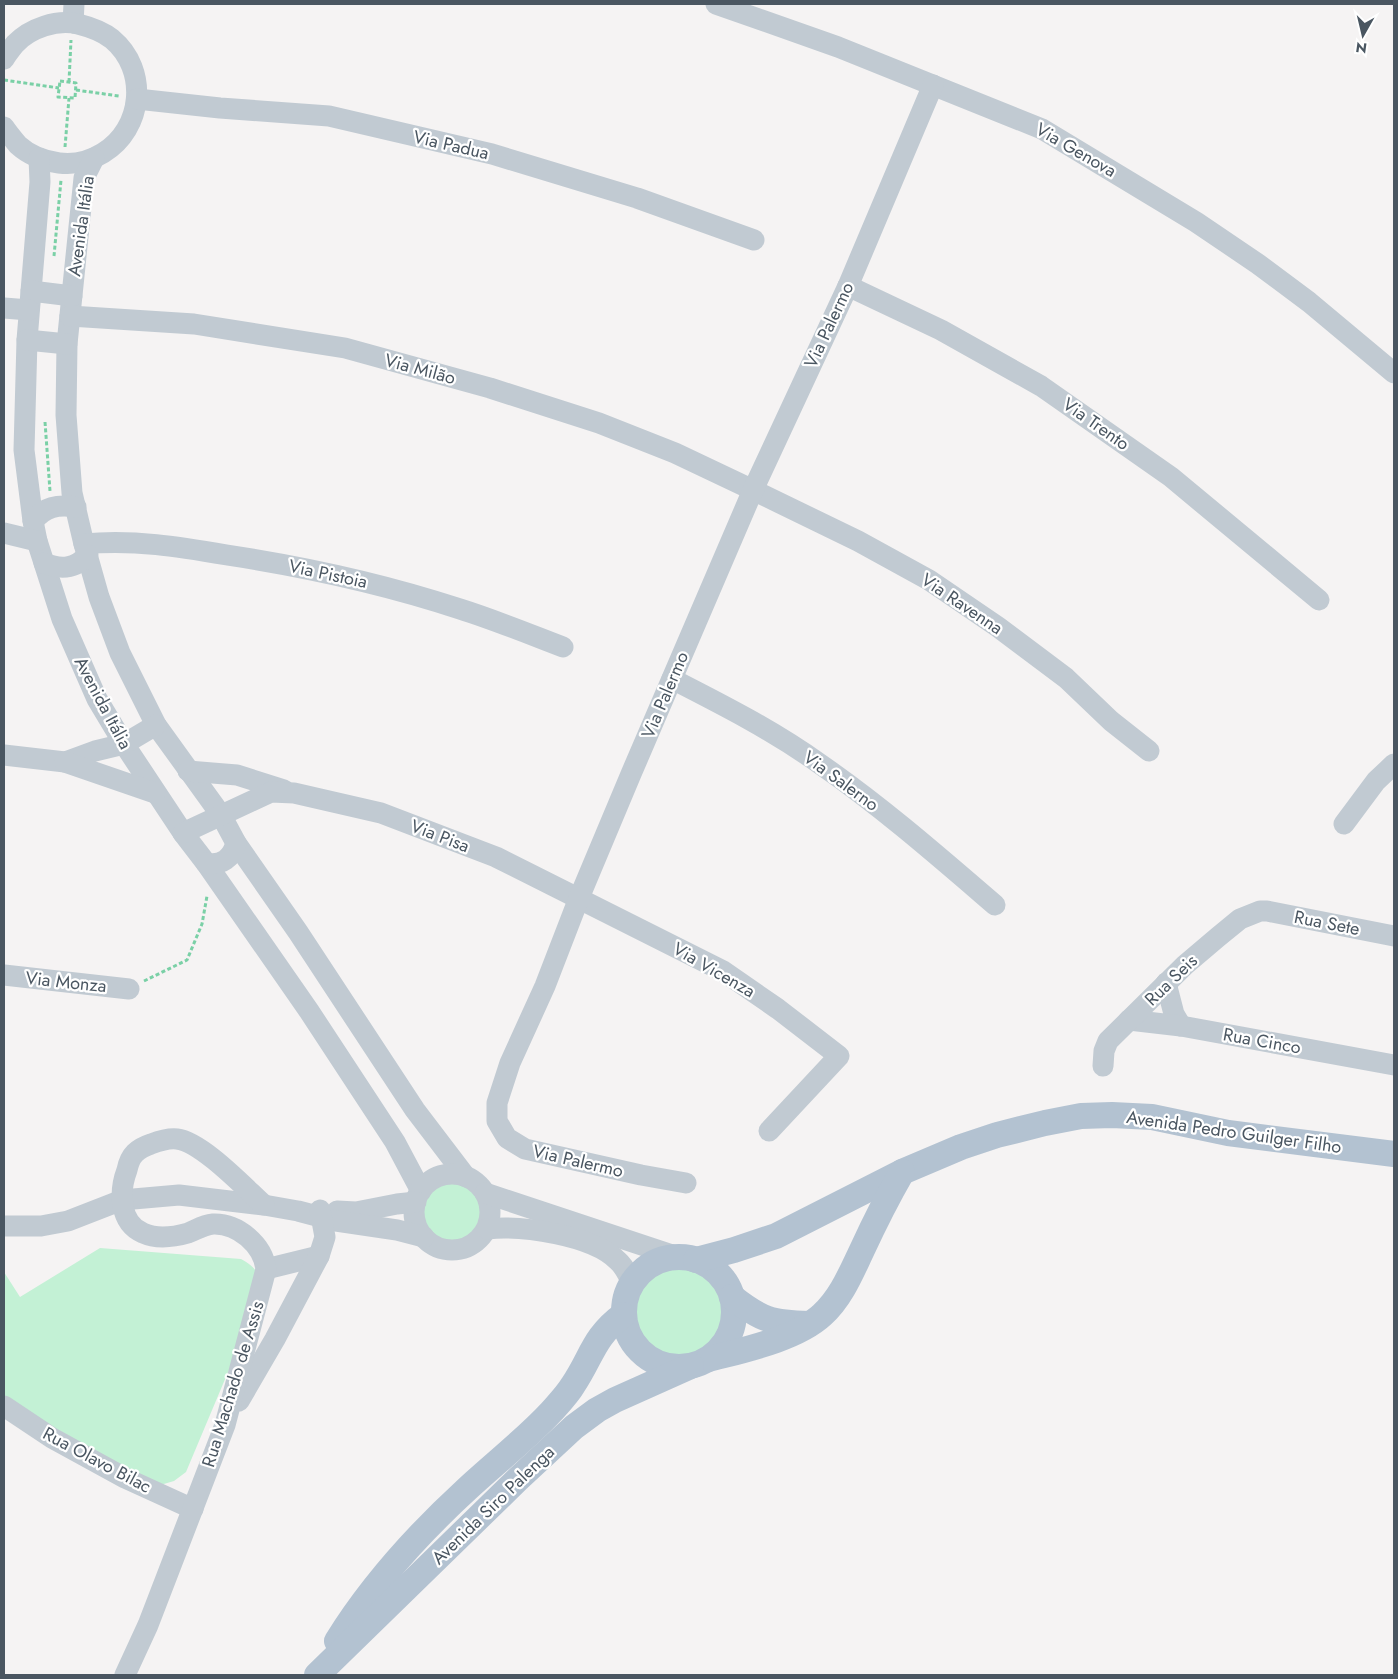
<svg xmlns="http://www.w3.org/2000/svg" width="1398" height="1679" font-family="Jost,sans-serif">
<rect width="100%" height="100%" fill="#f5f3f3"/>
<!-- green -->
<g fill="#c3f1d5">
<circle cx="453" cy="1212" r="30"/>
<path d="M100 1248 241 1259C262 1270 261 1280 257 1303L186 1472 174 1481 157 1486 4 1399V1272L20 1297Z"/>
<circle cx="679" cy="1312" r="46"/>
</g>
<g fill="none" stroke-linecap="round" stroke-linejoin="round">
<!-- path -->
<g stroke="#7ad0a6" stroke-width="3" stroke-dasharray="4 2.5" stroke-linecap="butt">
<path d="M4 80 59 88"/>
<path d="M60 81 76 83 75 98 58 97Z"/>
<path d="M69 82 71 40"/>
<path d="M76 90 119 96"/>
<path d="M65 147 69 98"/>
<path d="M54 256 61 180"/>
<path d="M45 422 50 491"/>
<path d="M144 981 187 960 202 924 207 896"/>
</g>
<!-- minor -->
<g stroke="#c1cad2" stroke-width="21">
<path d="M716 4 838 47 1042 129 1196 222 1258 264 1309 302 1394 373"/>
<path d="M73 23 74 4"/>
<path d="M4 59C7 54 11 49 15 44 30 28 57 19 78 24 90 27 102 31 112 39 149 70 143 129 103 153 90 161 74 165 59 163 45 161 29 155 18 145 13 139 8 133 4 127"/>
<path d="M137 99 220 108 329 116 492 154 637 198 754 240"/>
<path d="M39 158 40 182 27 340 24 450 33 521 37 541 62 619 97 699 124 744 183 833 206 863 309 1011 395 1142 421 1191"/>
<path d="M94 158 84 178 67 344 66 415 72 493 84 544 99 597 120 653 156 725 221 815 236 843 298 932 415 1110 466 1177"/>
<path d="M848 286 941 330 1041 386 1171 477 1319 600"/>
<path d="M31 291 72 296"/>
<path d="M4 308 29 310"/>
<path d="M70 316 194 324 345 348 490 388 599 423 675 453 753 490 858 541 929 580 998 627 1066 678 1111 721 1149 751"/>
<path d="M27 340 67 344"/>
<path d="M33 521C45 507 57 504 76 507"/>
<path d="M4 533 37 541"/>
<path d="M84 544C133 539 180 547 227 555 306 567 384 584 460 609 495 620 529 634 563 647"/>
<path d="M44 563C61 570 75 569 88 555"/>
<path d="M672 679C723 705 774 731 820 764 882 807 938 856 995 905"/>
<path d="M4 755 65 762 95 751 124 744 156 725"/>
<path d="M65 762 155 793"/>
<path d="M188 771 237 775 284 790"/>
<path d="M1344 824 1376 781 1394 764"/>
<path d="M183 833 271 792 294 793 381 813 496 857 723 971 778 1009 839 1056 769 1131"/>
<path d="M206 863C222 866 232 858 236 843"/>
<path d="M4 975 129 989"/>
<path d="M1166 983 1174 1014 1181 1026"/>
<path d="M1129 1020 1181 1026 1394 1065"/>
<path d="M1103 1066 1104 1051 1108 1041 1185 965 1218 937 1240 919 1260 911H1267L1394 936"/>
<circle cx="452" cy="1212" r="38"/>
<path d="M686 1183 641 1175 525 1149 507 1138 497 1121V1103L510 1063 545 986 579 898 631 774 753 490 848 286 933 85"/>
<path d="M485 1193 678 1257"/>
<path d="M337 1211 356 1212 397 1204 416 1202"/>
<path d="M4 1226H41L68 1221 122 1200 179 1195 264 1205 298 1211 336 1221 397 1230 424 1237"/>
<path d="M487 1229C521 1225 593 1235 618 1261 625 1267 628 1275 632 1283"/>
<path d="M266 1269 319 1256"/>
<path d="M239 1401 275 1339 319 1256 325 1237 320 1210"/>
<path d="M4 1406 52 1438 125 1478 193 1509"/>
<path d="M125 1675 148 1625 225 1425 266 1269C263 1245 238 1223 213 1224 203 1225 196 1230 188 1233 174 1237 156 1239 143 1233 119 1223 119 1191 127 1170 128 1165 131 1157 135 1153 139 1149 145 1146 151 1144 159 1141 169 1138 177 1139 202 1142 245 1188 264 1205"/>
</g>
<!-- major -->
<g stroke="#b3c2d1" stroke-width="26">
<circle cx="679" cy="1312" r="55"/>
<path d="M696 1260 734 1250 776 1236 902 1172 961 1147 997 1135 1045 1123 1081 1116 1112 1115 1152 1117 1228 1133 1394 1154"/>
<path d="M732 1297C761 1320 772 1323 809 1324"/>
<path d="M709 1359C743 1350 796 1339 822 1315 841 1298 851 1273 862 1250 874 1224 887 1198 902 1172"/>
<path d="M337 1641C373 1583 418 1534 467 1489 495 1463 526 1439 551 1412 559 1403 567 1395 573 1385 592 1357 593 1337 623 1315"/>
<path d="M317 1675 518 1479 574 1427 597 1410 615 1400 691 1366"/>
</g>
</g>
<g text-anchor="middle" stroke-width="4.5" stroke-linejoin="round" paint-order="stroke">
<!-- street labels -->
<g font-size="18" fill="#4a5661" stroke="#fff">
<text transform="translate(451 145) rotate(13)" y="6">Via Padua</text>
<text transform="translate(1076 150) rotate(30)" y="6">Via Genova</text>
<text transform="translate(81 226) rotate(-82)" y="6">Avenida Itália</text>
<text transform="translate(829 325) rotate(-65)" y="6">Via Palermo</text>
<text transform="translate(420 369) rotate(15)" y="6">Via Milão</text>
<text transform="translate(1096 424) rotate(35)" y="6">Via Trento</text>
<text transform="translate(328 574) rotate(12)" y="6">Via Pistoia</text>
<text transform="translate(962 604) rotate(34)" y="6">Via Ravenna</text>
<text transform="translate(665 695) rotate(-67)" y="6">Via Palermo</text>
<text transform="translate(103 703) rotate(62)" y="6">Avenida Itália</text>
<text transform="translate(841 781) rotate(36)" y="6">Via Salerno</text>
<text transform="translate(440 836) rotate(21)" y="6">Via Pisa</text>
<text transform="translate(1327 923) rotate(11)" y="6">Rua Sete</text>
<text transform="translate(714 970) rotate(30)" y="6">Via Vicenza</text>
<text transform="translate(1171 980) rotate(-44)" y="6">Rua Seis</text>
<text transform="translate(66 982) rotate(6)" y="6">Via Monza</text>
<text transform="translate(1262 1041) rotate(10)" y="6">Rua Cinco</text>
<text transform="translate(1234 1132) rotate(8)" y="6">Avenida Pedro Guilger Filho</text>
<text transform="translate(578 1161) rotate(13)" y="6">Via Palermo</text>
<text transform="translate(233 1384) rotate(-73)" y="6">Rua Machado de Assis</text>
<text transform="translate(97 1460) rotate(28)" y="6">Rua Olavo Bilac</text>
<text transform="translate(493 1505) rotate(-44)" y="6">Avenida Siro Palenga</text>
</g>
</g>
<!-- border -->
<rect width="1398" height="1679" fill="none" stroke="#4a5661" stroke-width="10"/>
<!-- north arrow -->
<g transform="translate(1363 35) rotate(188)" stroke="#ffffff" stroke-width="4" paint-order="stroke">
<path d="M0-4L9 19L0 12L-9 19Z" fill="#4a5661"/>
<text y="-8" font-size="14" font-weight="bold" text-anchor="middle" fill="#4a5661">N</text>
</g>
</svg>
